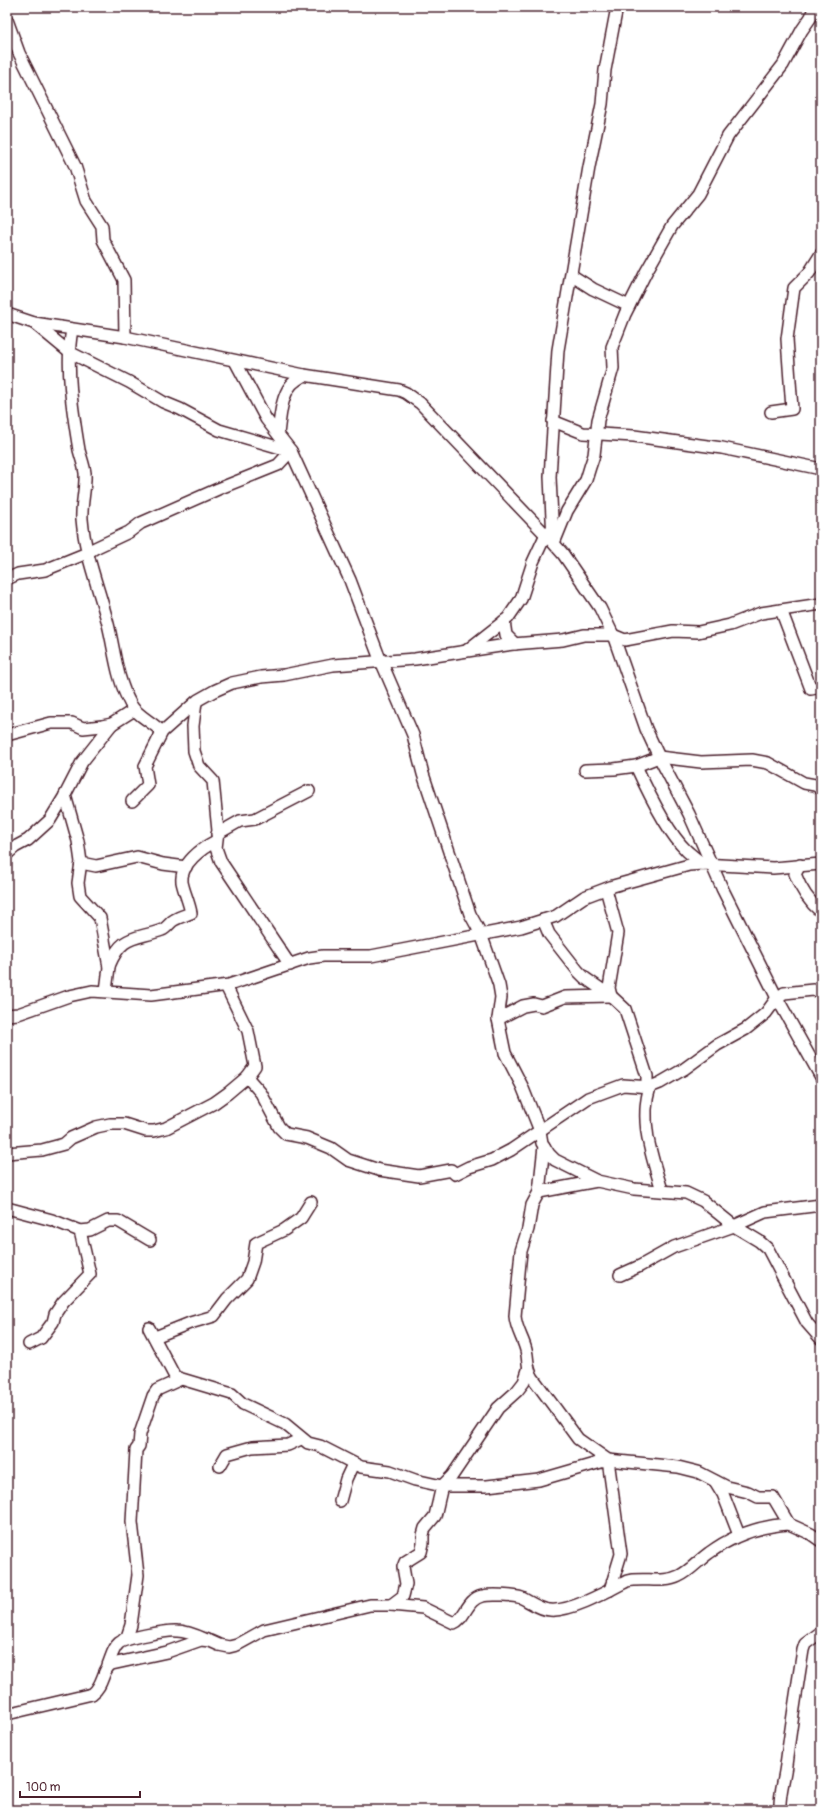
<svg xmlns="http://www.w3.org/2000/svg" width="828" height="1817" font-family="Pangolin,sans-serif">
<rect width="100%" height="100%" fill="#fff"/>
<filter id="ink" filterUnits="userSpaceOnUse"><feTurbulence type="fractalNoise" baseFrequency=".025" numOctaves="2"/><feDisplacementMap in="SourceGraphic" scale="8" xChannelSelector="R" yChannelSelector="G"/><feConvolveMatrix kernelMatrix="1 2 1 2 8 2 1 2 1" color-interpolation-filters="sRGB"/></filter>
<g filter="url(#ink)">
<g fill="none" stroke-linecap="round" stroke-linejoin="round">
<defs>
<g id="minor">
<path d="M7 20 19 53 75 166 86 201 102 226 103 240 124 280 125 337"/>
<path d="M571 275 593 289 629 306"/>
<path d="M7 314 34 323 125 337 304 375 399 390 406 393 420 403 548 537 563 554 600 608 613 635 646 729 659 757 689 814 722 888 777 998 821 1077"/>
<path d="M34 323 69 352 129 382 163 402 180 409 219 430 291 451 350 580 378 654 413 735 423 774 470 914 481 934 499 985 501 997 498 1019 505 1053 522 1086 540 1131 542 1143 544 1146 539 1192 532 1205 528 1229 521 1251 515 1316C516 1329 523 1338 526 1350 529 1361 526 1367 533 1378L578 1439 608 1460 678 1467 698 1472 727 1487 748 1492 758 1497H773L789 1524 811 1534 821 1541"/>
<path d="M72 330C65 365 73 414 79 450 81 458 84 465 85 473 86 488 81 504 82 519 85 556 99 588 108 624 115 652 116 678 131 705 137 716 153 722 162 732"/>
<path d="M771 412 792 409 787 339 794 288 809 273 821 254"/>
<path d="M553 421 583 433 634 436 722 448 821 469"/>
<path d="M278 434C280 419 281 397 291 385 294 381 300 378 304 375"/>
<path d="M553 539 550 477 558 350 589 167 602 104 605 70 617 7"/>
<path d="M554 543 567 511 586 480 590 467 594 455 598 420 613 368 612 347 625 314 646 272 672 226 698 194 728 136 783 65 802 30 811 17 814 7"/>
<path d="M7 579 18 574 45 570 87 553 95 548 129 532 141 523 218 489 278 465 291 451 266 419 235 361"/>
<path d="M781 610 811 689 821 687"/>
<path d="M504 621 506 635 515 644"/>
<path d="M466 651 508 618 521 599 533 562 546 534"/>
<path d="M196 702 193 726 194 751 199 766 213 781 218 831 216 848 221 862 290 965"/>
<path d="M7 735 51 723H72L83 728 102 726 112 724 134 710"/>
<path d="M636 766C647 790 667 832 686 850 691 855 697 859 703 864"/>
<path d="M585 770 614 769 636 766 659 757 701 762 752 760 768 763 804 783 815 785 821 789"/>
<path d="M65 795 78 841 81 862 78 883 80 896 100 918 109 967 106 991"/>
<path d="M132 801 148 785 145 766 162 732 198 700 214 691 232 683 261 677 284 675 333 665 415 659 513 644 563 640 584 635H613L625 640 673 631 698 632 730 625 761 613 821 604"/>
<path d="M217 834 240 821 255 819 309 791"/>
<path d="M7 854 15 847 28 840 50 820 64 797 82 762 112 724"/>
<path d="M81 863 96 866 137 857 163 864 186 867"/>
<path d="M800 865 795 874C801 890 808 901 821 912"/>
<path d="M543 920 549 934 578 971 585 978 611 996 625 1009 647 1076V1086"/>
<path d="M109 966C122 934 134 940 162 930 167 928 170 922 174 920 179 917 186 915 191 913 189 902 184 892 182 882 180 864 202 848 216 841"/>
<path d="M7 1015 18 1014 69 996 92 991 151 995 229 985 309 958 323 956H371L521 927 556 916 584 897 613 886 689 865 703 864 773 868 821 864"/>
<path d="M498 1019 523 1006 534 1004 542 1006 565 997 611 996 609 988 618 933 606 889"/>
<path d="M247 1077 261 1093 279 1127 286 1134 307 1138 331 1148 348 1160 379 1170 419 1176 451 1170 455 1174 469 1167 492 1160 511 1150 588 1098 623 1085 650 1087 660 1083 684 1069 717 1045 746 1029 766 1013 777 998 784 993 813 990 821 991"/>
<path d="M650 1087C639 1120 652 1158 662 1190"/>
<path d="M544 1146 549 1154 555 1160 597 1181 634 1189 686 1193 703 1201 734 1226 759 1241 768 1249 807 1323 821 1339"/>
<path d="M7 1153 42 1150 64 1144 71 1138 96 1127 110 1124H124L146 1131H154L166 1128 214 1103 228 1093 247 1077 255 1066 248 1031 226 986"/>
<path d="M539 1192 597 1181"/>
<path d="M7 1208 52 1220 80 1231 90 1230 108 1221H118L150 1240"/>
<path d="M620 1275 640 1266 674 1247 734 1226 765 1212 821 1205"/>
<path d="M149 1328 175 1377 232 1394 243 1404 285 1424 308 1443 320 1446 361 1467 390 1471 415 1480 442 1486H487L539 1480 608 1460 621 1554 610 1590"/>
<path d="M155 1337 190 1323 214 1316 227 1299 247 1279 253 1262 256 1243 284 1230 301 1218 311 1202"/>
<path d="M29 1344 41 1338 53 1322 55 1314 63 1302 90 1274 80 1231"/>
<path d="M220 1466 227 1454 252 1447 288 1445 301 1439"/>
<path d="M715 1481 723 1494 739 1535"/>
<path d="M340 1501 346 1479 353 1464"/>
<path d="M391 1605 403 1596 406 1584 403 1567 405 1562 421 1552 423 1543V1535L425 1528 435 1516 442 1486 452 1476 498 1408 517 1391 524 1382 528 1370"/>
<path d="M123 1640 127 1637 131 1625 138 1575 132 1522 136 1450 139 1446 140 1434 153 1396 157 1390 179 1380"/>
<path d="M108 1665C111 1658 113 1648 119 1643 126 1638 168 1630 177 1631 187 1631 198 1636 207 1640"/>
<path d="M7 1714 92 1694C104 1686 102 1668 112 1664L167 1652 201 1640 210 1641 219 1645 229 1647 237 1645 264 1630 370 1605H391L423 1608 454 1623C465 1619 467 1599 482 1596 490 1594 514 1595 522 1598 530 1602 541 1610 550 1610 571 1612 608 1591 627 1581 644 1577 663 1584 679 1576 690 1571 699 1560 709 1553 733 1535 758 1526 789 1524"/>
<path d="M780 1810C779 1794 784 1781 786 1765 791 1726 797 1688 803 1650L805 1644 821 1632"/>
</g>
</defs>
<!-- minor casing -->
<use href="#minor" stroke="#4a1f2b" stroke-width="14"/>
<!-- minor -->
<use href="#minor" stroke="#fff" stroke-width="11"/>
</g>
</g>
<!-- margin -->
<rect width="828" height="1817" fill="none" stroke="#fff" stroke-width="24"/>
<rect x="12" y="12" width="804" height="1793" fill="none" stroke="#4a1f2b" stroke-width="1.5" filter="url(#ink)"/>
<!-- scale -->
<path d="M20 1791v6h120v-6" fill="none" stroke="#4a1f2b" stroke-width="2"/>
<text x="26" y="1791" font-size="12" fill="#4a1f2b" stroke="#ffffff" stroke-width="3" paint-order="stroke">100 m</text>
</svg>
